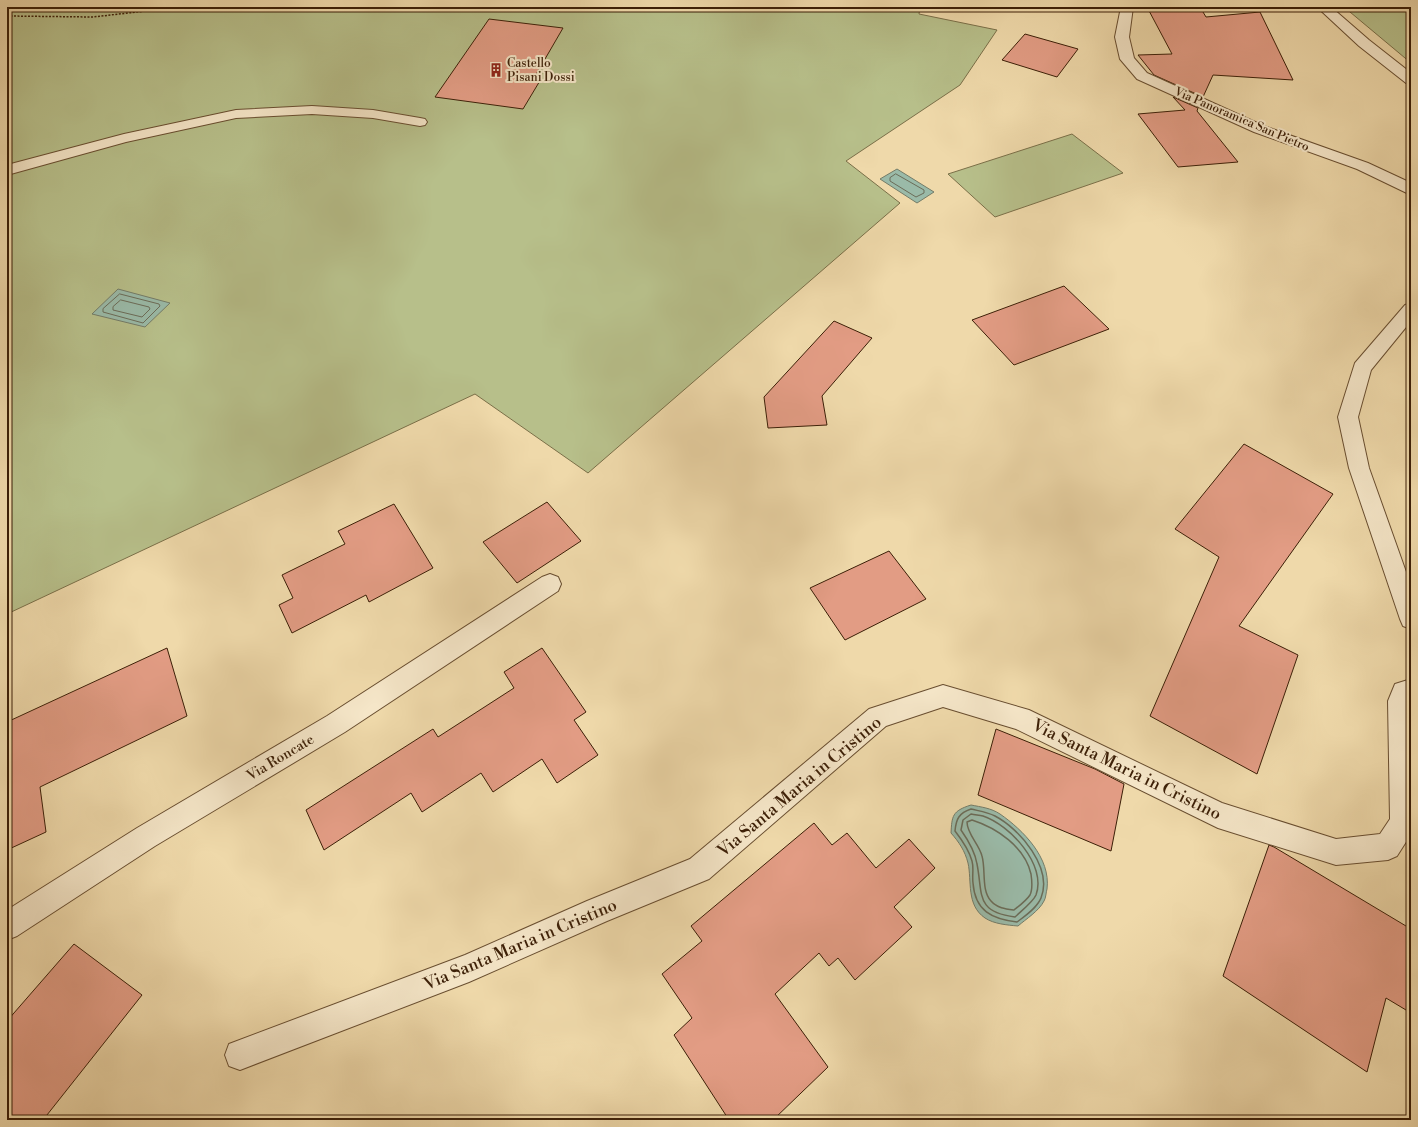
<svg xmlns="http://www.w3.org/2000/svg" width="1418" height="1127" font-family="'Libre Bodoni',serif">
<rect width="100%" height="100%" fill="#efd9aa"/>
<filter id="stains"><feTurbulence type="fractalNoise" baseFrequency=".005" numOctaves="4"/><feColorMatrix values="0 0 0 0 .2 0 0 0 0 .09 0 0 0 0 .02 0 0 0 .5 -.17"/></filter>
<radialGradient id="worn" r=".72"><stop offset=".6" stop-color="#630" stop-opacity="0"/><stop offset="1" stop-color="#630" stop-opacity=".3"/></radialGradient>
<!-- green -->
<g fill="#b7bf8a" stroke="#7a6f48">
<path d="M7 7H920L919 14 997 30 960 85 846 161 900 203 588 473 475 394 7 614Z"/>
<path d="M1344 7H1411V63Z"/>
<path d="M1072 134 1123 173 995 217 948 174Z"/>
</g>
<!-- water -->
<g fill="#9abaa8" stroke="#747c68">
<path d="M897 169 934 192 917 203 880 179Z"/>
<path d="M118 289 170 303 145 327 92 314Z"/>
<path d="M971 805C981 807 991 808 1000 814 1023 830 1051 858 1047 889 1046 892 1046 898 1044 901 1039 911 1026 919 1018 926 1007 925 994 924 985 918 966 905 972 881 968 863 965 851 959 842 951 833 952 816 952 811 971 805Z"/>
</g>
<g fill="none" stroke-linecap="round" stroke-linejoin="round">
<!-- shore-far1 -->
<g stroke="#6b6c58" stroke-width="1">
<path d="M896 174 924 190V193L916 197 890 181V178Z"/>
<path d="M120 294 159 304 160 306 143 323 103 312V309Z"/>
<path d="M121 300 149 307 150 309 142 317 113 310V307Z"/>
</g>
<!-- shore -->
<g stroke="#6b6c58" stroke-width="1.5">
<path d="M971 809C979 811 987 812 995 816 1020 829 1053 868 1041 898 1037 908 1025 916 1017 922 992 919 975 911 973 883 972 875 974 868 972 861 969 850 962 840 955 831 956 819 959 813 971 809Z"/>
<path d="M971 814C975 815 979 815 983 816 1010 825 1047 865 1036 895 1033 902 1021 911 1015 917 975 912 983 894 977 864 975 851 968 840 961 830L963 820Z"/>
<path d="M972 820C997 828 1025 847 1031 874 1032 881 1033 889 1030 895 1026 901 1019 906 1014 910 1006 909 997 908 991 901 981 890 986 870 982 856 979 844 967 834 967 822Z"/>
</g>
</g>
<!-- building -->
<g fill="#e29c84" stroke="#3c1f07">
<path d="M1147 7H1200L1206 17 1260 12 1293 80 1213 75 1203 97 1154 75 1138 55 1172 54Z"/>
<path d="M489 19 563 28 534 78 541 79 523 109 435 97Z"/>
<path d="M1025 34 1078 49 1057 77 1002 60Z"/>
<path d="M1173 97 1198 108 1197 111 1238 162 1178 167 1138 114 1185 110Z"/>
<path d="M1064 286 1109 329 1014 365 972 320Z"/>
<path d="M834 321 872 338 822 396 827 425 768 428 764 397Z"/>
<path d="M1244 444 1333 494 1239 626 1298 655 1257 774 1150 716 1219 557 1175 529Z"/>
<path d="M547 502 581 541 517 583 483 542Z"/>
<path d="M394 504 433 568 369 602 366 595 292 633 279 605 293 598 282 575 345 544 338 531Z"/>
<path d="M889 551 926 599 845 640 810 588Z"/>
<path d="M167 648 187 716 40 787 46 832 7 850V722Z"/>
<path d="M542 648 586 712 574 720 598 755 557 783 542 759 493 792 481 773 422 812 411 793 324 850 306 810 433 729 438 737 514 688 504 672Z"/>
<path d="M996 729 1095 769 1124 784 1111 851 978 795Z"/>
<path d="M814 823 832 845 847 833 876 868 909 839 935 868 894 907 912 927 855 980 838 958 829 966 819 953 775 994 828 1067 773 1120H729L674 1035 692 1018 662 974 702 941 691 926Z"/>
<path d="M1269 845 1274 847 1411 929V1013L1386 998 1367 1072 1223 976Z"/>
<path d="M74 944 142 995 43 1120H7V1021Z"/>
</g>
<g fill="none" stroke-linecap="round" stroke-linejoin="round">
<defs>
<g id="street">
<path d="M1121 7H1133L1129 37 1134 58 1147 73 1264 126 1368 163 1411 183V195L1357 169 1254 132 1137 79 1120 59 1115 37Z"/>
<path d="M1317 7H1331L1369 40 1411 73V84L1406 83 1359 46Z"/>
<path d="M312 106 373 110 420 118 425 119 427 122 425 125 420 126 373 118 312 114 236 118 126 142 7 175V165L124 134 236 110Z"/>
<path d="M1411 303V321L1371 370 1358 417 1369 468 1411 586V629L1403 626 1400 619 1349 468 1338 417 1355 363 1405 305Z"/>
<path d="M550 574 558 577 561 584 558 591 345 732 155 846 17 936 7 940V910L137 828 327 716 542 577Z"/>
<path d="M1411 679V834L1397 856 1388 860 1336 865 1218 828 1016 729 943 707 886 726 709 879 607 921 469 982 240 1070 229 1066 225 1055 229 1044 465 955 587 901 690 859 869 709 943 685 1029 710 1222 803 1336 839 1380 834 1390 819 1388 701 1395 684Z"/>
</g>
</defs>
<!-- street casing -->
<use href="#street" stroke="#694e30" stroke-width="2"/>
<!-- path -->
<g stroke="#3c1f07" stroke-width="1.5" stroke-dasharray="2 1.5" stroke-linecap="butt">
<path d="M149 10 159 7"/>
<path d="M7 16 93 17 181 7"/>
</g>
<!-- street -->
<use href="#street" fill="#f5e6c8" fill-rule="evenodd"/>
</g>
<!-- icons -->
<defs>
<symbol id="building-bare" viewBox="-9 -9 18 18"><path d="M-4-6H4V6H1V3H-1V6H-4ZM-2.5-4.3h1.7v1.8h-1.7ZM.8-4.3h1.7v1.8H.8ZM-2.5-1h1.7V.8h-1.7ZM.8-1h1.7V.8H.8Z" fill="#8f2418" stroke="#f5e6c8" stroke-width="2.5" paint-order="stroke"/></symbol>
</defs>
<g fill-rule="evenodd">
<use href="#building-bare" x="486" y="60" width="20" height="20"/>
</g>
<g text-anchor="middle" stroke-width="4" stroke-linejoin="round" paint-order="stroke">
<!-- far-poi labels -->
<g font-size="12" fill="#3c1f07" stroke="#f5e6c8" text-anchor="start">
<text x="507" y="67">Castello<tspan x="507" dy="14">Pisani Dossi</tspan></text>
</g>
<!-- far-street labels -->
<g font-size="12" fill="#3c1f07" stroke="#f5e6c8">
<text transform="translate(1242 119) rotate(23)" y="4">Via Panoramica San Pietro</text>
</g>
<!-- street labels -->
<g font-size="14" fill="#3c1f07" stroke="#f5e6c8">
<text transform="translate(280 757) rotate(-31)" y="5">Via Roncate</text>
</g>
<!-- near-street labels -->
<g font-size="17" fill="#3c1f07" stroke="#f5e6c8">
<text transform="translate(1127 769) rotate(26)" y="6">Via Santa Maria in Cristino</text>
<text transform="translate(799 786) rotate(-40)" y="6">Via Santa Maria in Cristino</text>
<text transform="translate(520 944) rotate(-23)" y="6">Via Santa Maria in Cristino</text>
</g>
</g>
<!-- margin -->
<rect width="1418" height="1127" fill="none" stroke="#efd9aa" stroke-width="24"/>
<rect x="8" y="8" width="1402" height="1111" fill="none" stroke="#3c1f07" stroke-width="2"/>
<rect x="12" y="12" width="1394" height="1103" fill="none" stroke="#3c1f07"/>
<rect width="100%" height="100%" filter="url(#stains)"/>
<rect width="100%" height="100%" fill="url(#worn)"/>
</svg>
